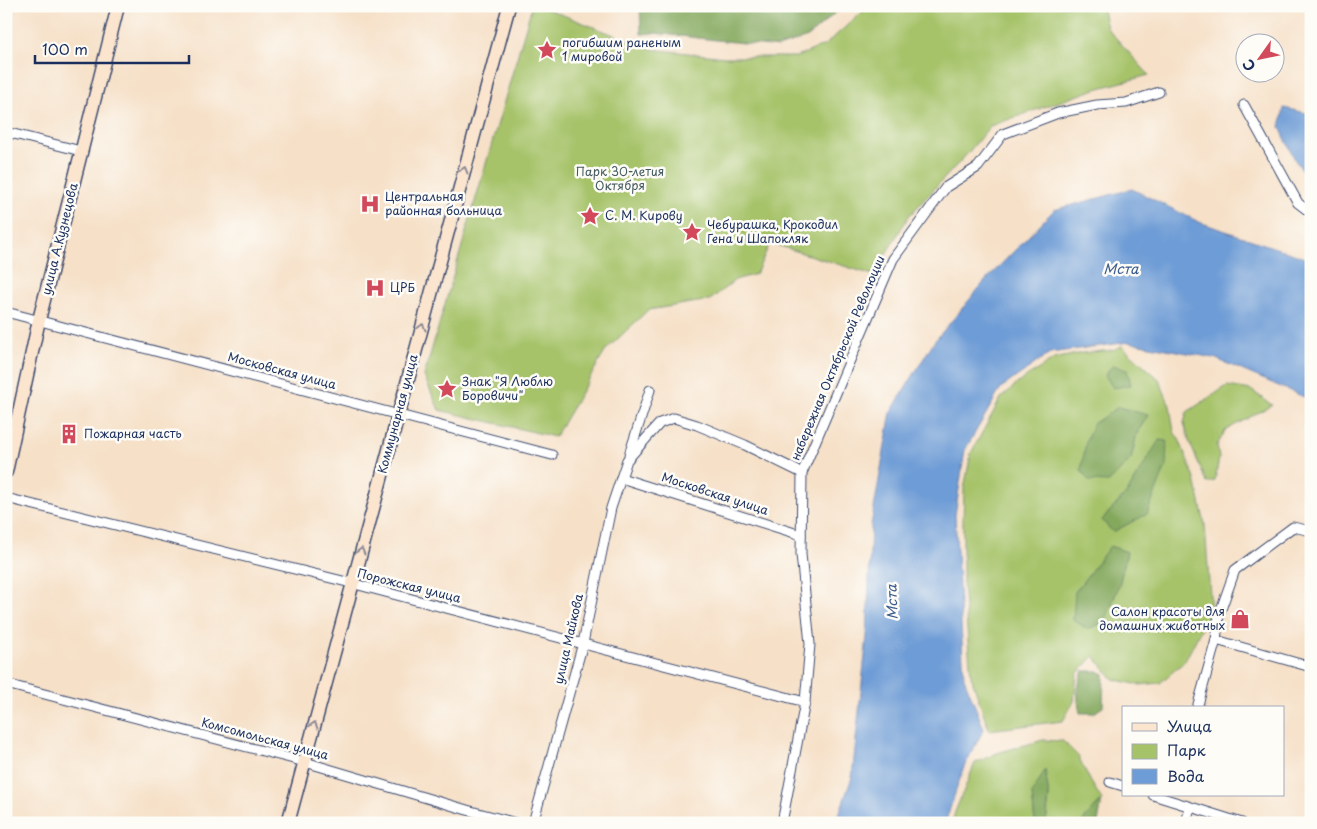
<svg xmlns="http://www.w3.org/2000/svg" width="1317" height="829" font-family="'Playpen Sans',sans-serif">
<rect width="100%" height="100%" fill="#fdfcf7"/>
<filter id="ink" filterUnits="userSpaceOnUse"><feTurbulence type="fractalNoise" baseFrequency=".02" numOctaves="2"/><feDisplacementMap in="SourceGraphic" scale="10" xChannelSelector="R" yChannelSelector="G"/><feConvolveMatrix kernelMatrix="1 2 1 2 8 2 1 2 1" color-interpolation-filters="sRGB"/></filter>
<filter id="wash" filterUnits="userSpaceOnUse"><feTurbulence type="fractalNoise" baseFrequency=".0096" numOctaves="4" result="noise"/><feDisplacementMap in="SourceGraphic" scale="20" xChannelSelector="R" yChannelSelector="G"/><feGaussianBlur stdDeviation="1.12" result="paint"/><feColorMatrix in="noise" values="0 0 0 0 0 0 0 0 0 0 0 0 0 0 0 0 0 1.4 0 .05"/><feComposite in="paint" operator="in"/></filter>
<g filter="url(#wash)">
<rect width="100%" height="100%" fill="#f6e0c7"/>
<!-- green -->
<g fill="#a6c369" stroke="#607964" fill-rule="evenodd">
<path d="M532 6H540L650 49 725 57H796L825 45 869 6H1102L1107 28 1149 75 1096 89 990 126 968 153 909 216 873 275 770 243 756 274 735 280 710 300 648 310 606 350 555 437 439 410 424 376Z"/>
<path d="M1122 346 1159 379 1170 406 1174 432 1179 439 1195 479 1205 525 1211 610 1185 661 1160 683 1139 685 1113 679 1094 656 1077 674 1074 701 1063 721 989 730 971 676 963 583V523L964 489 971 453 1001 398 1019 382 1054 359 1082 353 1113 350ZM1148 415 1137 433 1131 459 1089 481ZM1142 469 1113 532 1102 520 1127 493ZM1110 547 1127 552 1119 585 1105 622 1075 592Z"/>
<path d="M1227 386 1251 390 1272 405 1226 430 1217 445 1219 458 1215 481 1207 483 1189 441 1184 423 1187 412Z"/>
<path d="M1043 740 1063 741 1078 756 1091 782 1102 800 1081 823H1046L1049 796 1045 771 1032 794 1035 823H952L955 812 975 763 997 753Z"/>
</g>
<!-- forest -->
<g fill="#84a95d" stroke="#506c5e">
<path d="M640 6H843L808 37 778 47 654 33 641 34Z"/>
<path d="M1113 365 1127 370 1131 385 1113 388 1105 375Z"/>
<path d="M1118 407 1148 415 1137 433 1131 459 1109 482 1089 481 1081 470 1086 442 1093 424Z"/>
<path d="M1159 440 1167 441 1166 466 1147 514 1113 532 1102 520 1127 493Z"/>
<path d="M1110 546 1127 552 1119 585 1105 622 1088 629 1073 620 1075 592Z"/>
<path d="M1083 671H1098L1104 674 1103 707 1094 713H1080C1076 696 1077 687 1083 671Z"/>
<path d="M1045 770 1049 796 1046 823H1035L1032 794Z"/>
<path d="M1102 800 1098 823H1081Z"/>
</g>
<!-- water -->
<g fill="#6e9cd6" stroke="#44669a">
<path d="M1284 108 1311 114V182L1295 160 1280 127Z"/>
<path d="M1132 189 1199 222 1311 260V400L1214 358 1129 342 1050 353 1001 388 965 450 955 515 964 678 984 729 964 767 945 823H836L852 777 867 636 871 525 891 412 933 343 986 280 1054 210Z"/>
</g>
</g>
<g filter="url(#ink)">
<g fill="none" stroke-linecap="round" stroke-linejoin="round">
<defs>
<g id="minor">
<path d="M1244 105 1298 203 1311 213"/>
<path d="M6 132 81 151"/>
<path d="M6 312 552 455"/>
<path d="M629 455 650 390"/>
<path d="M621 478 801 535"/>
<path d="M6 498 347 582 805 702"/>
<path d="M1216 640 1311 667"/>
<path d="M6 684 305 762 467 810 516 823"/>
<path d="M1197 708 1216 640 1219 615 1235 570 1293 527 1311 531"/>
<path d="M1110 782 1123 786"/>
<path d="M1153 795 1242 823"/>
<path d="M533 823 583 643 611 508 627 460 660 423 674 418 697 425 745 445 802 473"/>
<path d="M782 823 805 702 810 644 801 554 802 473 893 259 946 187 978 167 1003 134 1058 113 1097 105 1126 103 1159 92"/>
<path d="M1186 823 1190 807"/>
</g>
<g id="secondary">
<path d="M6 472 39 320 118 6"/>
<path d="M288 823 509 6"/>
</g>
</defs>
<!-- minor casing -->
<use href="#minor" stroke="#3c4a6e" stroke-width="11"/>
<!-- secondary casing -->
<use href="#secondary" stroke="#3c4a6e" stroke-width="15"/>
<!-- minor -->
<use href="#minor" stroke="#fff" stroke-width="9"/>
<!-- secondary -->
<use href="#secondary" stroke="#fce5cf" stroke-width="12"/>
</g>
<!-- one-way arrows -->
<defs><path id="oneway-chevron" d="M-2-3.5L2.5 0L-2 3.5" fill="none" stroke-width="1.6" stroke-linecap="round" stroke-linejoin="round" transform="scale(1.25)"/></defs>
<g stroke="#8c8a96">
<use href="#oneway-chevron" transform="translate(464 170) rotate(-75)"/>
<use href="#oneway-chevron" transform="translate(422 327) rotate(-75)"/>
<use href="#oneway-chevron" transform="translate(361 551) rotate(-75)"/>
<use href="#oneway-chevron" transform="translate(314 725) rotate(-75)"/>
</g>
</g>
<!-- icons -->
<defs>
<symbol id="sight-bare" viewBox="-9 -9 18 18"><path d="M0-6L1.8-2.2L6-1.7L2.9 1.2L3.7 5.4L0 3.3L-3.7 5.4L-2.9 1.2L-6-1.7L-1.8-2.2Z" fill="#d1495b" stroke="#fdfcf7" stroke-width="2.5" paint-order="stroke"/></symbol>
<symbol id="hospital-bare" viewBox="-9 -9 18 18"><path d="M-5-5h3v3.5h4V-5h3V5h-3V1.5h-4V5h-3Z" fill="#d1495b" stroke="#fdfcf7" stroke-width="2.5" paint-order="stroke"/></symbol>
<symbol id="building-bare" viewBox="-9 -9 18 18"><path d="M-4-6H4V6H1V3H-1V6H-4ZM-2.5-4.3h1.7v1.8h-1.7ZM.8-4.3h1.7v1.8H.8ZM-2.5-1h1.7V.8h-1.7ZM.8-1h1.7V.8H.8Z" fill="#d1495b" stroke="#fdfcf7" stroke-width="2.5" paint-order="stroke"/></symbol>
<symbol id="shop-bare" viewBox="-9 -9 18 18"><path d="M-5-2.5h2.3a2.7 3.5 0 0 1 5.4 0H5L5.5 6h-11ZM-1.5-2.5h3a1.5 2.3 0 0 0-3 0Z" fill="#d1495b" stroke="#fdfcf7" stroke-width="2.5" paint-order="stroke"/></symbol>
</defs>
<g fill-rule="evenodd">
<use href="#sight-bare" x="533" y="36" width="28" height="28"/>
<use href="#hospital-bare" x="356" y="190" width="28" height="28"/>
<use href="#sight-bare" x="576" y="202" width="28" height="28"/>
<use href="#sight-bare" x="678" y="218" width="28" height="28"/>
<use href="#hospital-bare" x="361" y="274" width="28" height="28"/>
<use href="#sight-bare" x="433" y="375" width="28" height="28"/>
<use href="#building-bare" x="55" y="420" width="28" height="28"/>
<use href="#shop-bare" x="1226" y="605" width="28" height="28"/>
</g>
<g text-anchor="middle" stroke-width="5" stroke-linejoin="round" paint-order="stroke">
<!-- poi labels -->
<g font-size="12" fill="#1b2f5e" stroke="#fdfcf7" text-anchor="start">
<text x="562" y="47">погибшим раненым<tspan x="562" dy="14">1 мировой</tspan></text>
<text x="385" y="201">Центральная<tspan x="385" dy="14">районная больница</tspan></text>
<text x="605" y="220">С. М. Кирову</text>
<text x="707" y="229">Чебурашка, Крокодил<tspan x="707" dy="14">Гена и Шапокляк</tspan></text>
<text x="390" y="292">ЦРБ</text>
<text x="462" y="386">Знак "Я Люблю<tspan x="462" dy="14">Боровичи"</tspan></text>
<text x="84" y="438">Пожарная часть</text>
<text x="1225" y="616" text-anchor="end">Салон красоты для<tspan x="1225" dy="14">домашних животных</tspan></text>
</g>
<!-- park labels -->
<g font-size="12" fill="#455b61" stroke="#fdfcf7">
<text x="620" y="176">Парк 30-летия<tspan x="620" dy="14">Октября</tspan></text>
</g>
<!-- street labels -->
<g font-size="12" fill="#1b2f5e" stroke="#fdfcf7">
<text transform="translate(60 239) rotate(-76)" y="4">улица А.Кузнецова</text>
<text transform="translate(838 358) rotate(-67)" y="4">набережная Октябрьской Революции</text>
<text transform="translate(282 371) rotate(15)" y="4">Московская улица</text>
<text transform="translate(398 414) rotate(-75)" y="4">Коммунарная улица</text>
<text transform="translate(715 494) rotate(18)" y="4">Московская улица</text>
<text transform="translate(409 586) rotate(14)" y="4">Порожская улица</text>
<text transform="translate(569 639) rotate(-77)" y="4">улица Майкова</text>
<text transform="translate(265 739) rotate(15)" y="4">Комсомольская улица</text>
</g>
<!-- water labels -->
<g font-size="14" font-style="italic" fill="#3c5b8e" stroke="#fdfcf7">
<text x="1121" y="274">Мста</text>
<text transform="translate(892 602) rotate(-92)" y="5">Мста</text>
</g>
</g>
<!-- margin -->
<rect width="1317" height="829" fill="none" stroke="#fdfcf7" stroke-width="25"/>
<!-- legend -->
<rect x="1122" y="706" width="162" height="90" fill="#fdfcf7" stroke="#a3aaba"/>
<rect x="1132" y="723" width="25" height="8" fill="#fce5cf" stroke="#a3aaba"/>
<text x="1167" y="732" font-size="15" fill="#1b2f5e">Улица</text>
<rect x="1132" y="744" width="25" height="15" fill="#a6c369" stroke="#a3aaba"/>
<text x="1167" y="756" font-size="15" fill="#1b2f5e">Парк</text>
<rect x="1132" y="769" width="25" height="15" fill="#6e9cd6" stroke="#a3aaba"/>
<text x="1167" y="782" font-size="15" fill="#1b2f5e">Вода</text>
<!-- north arrow -->
<g transform="translate(1260 58) rotate(237)"><circle r="24" fill="#fdfcf7" stroke="#a3aaba"/>
<path d="M0-4L9 19L0 12L-9 19Z" fill="#d1495b"/>
<text y="-8" font-size="14" font-weight="bold" text-anchor="middle" fill="#1b2f5e">С</text>
</g>
<!-- scale -->
<path d="M35 55v8h154v-8" fill="none" stroke="#1b2f5e" stroke-width="2.5"/>
<text x="42" y="55" font-size="15" fill="#1b2f5e" stroke="#fdfcf7" stroke-width="4" paint-order="stroke">100 m</text>
</svg>
